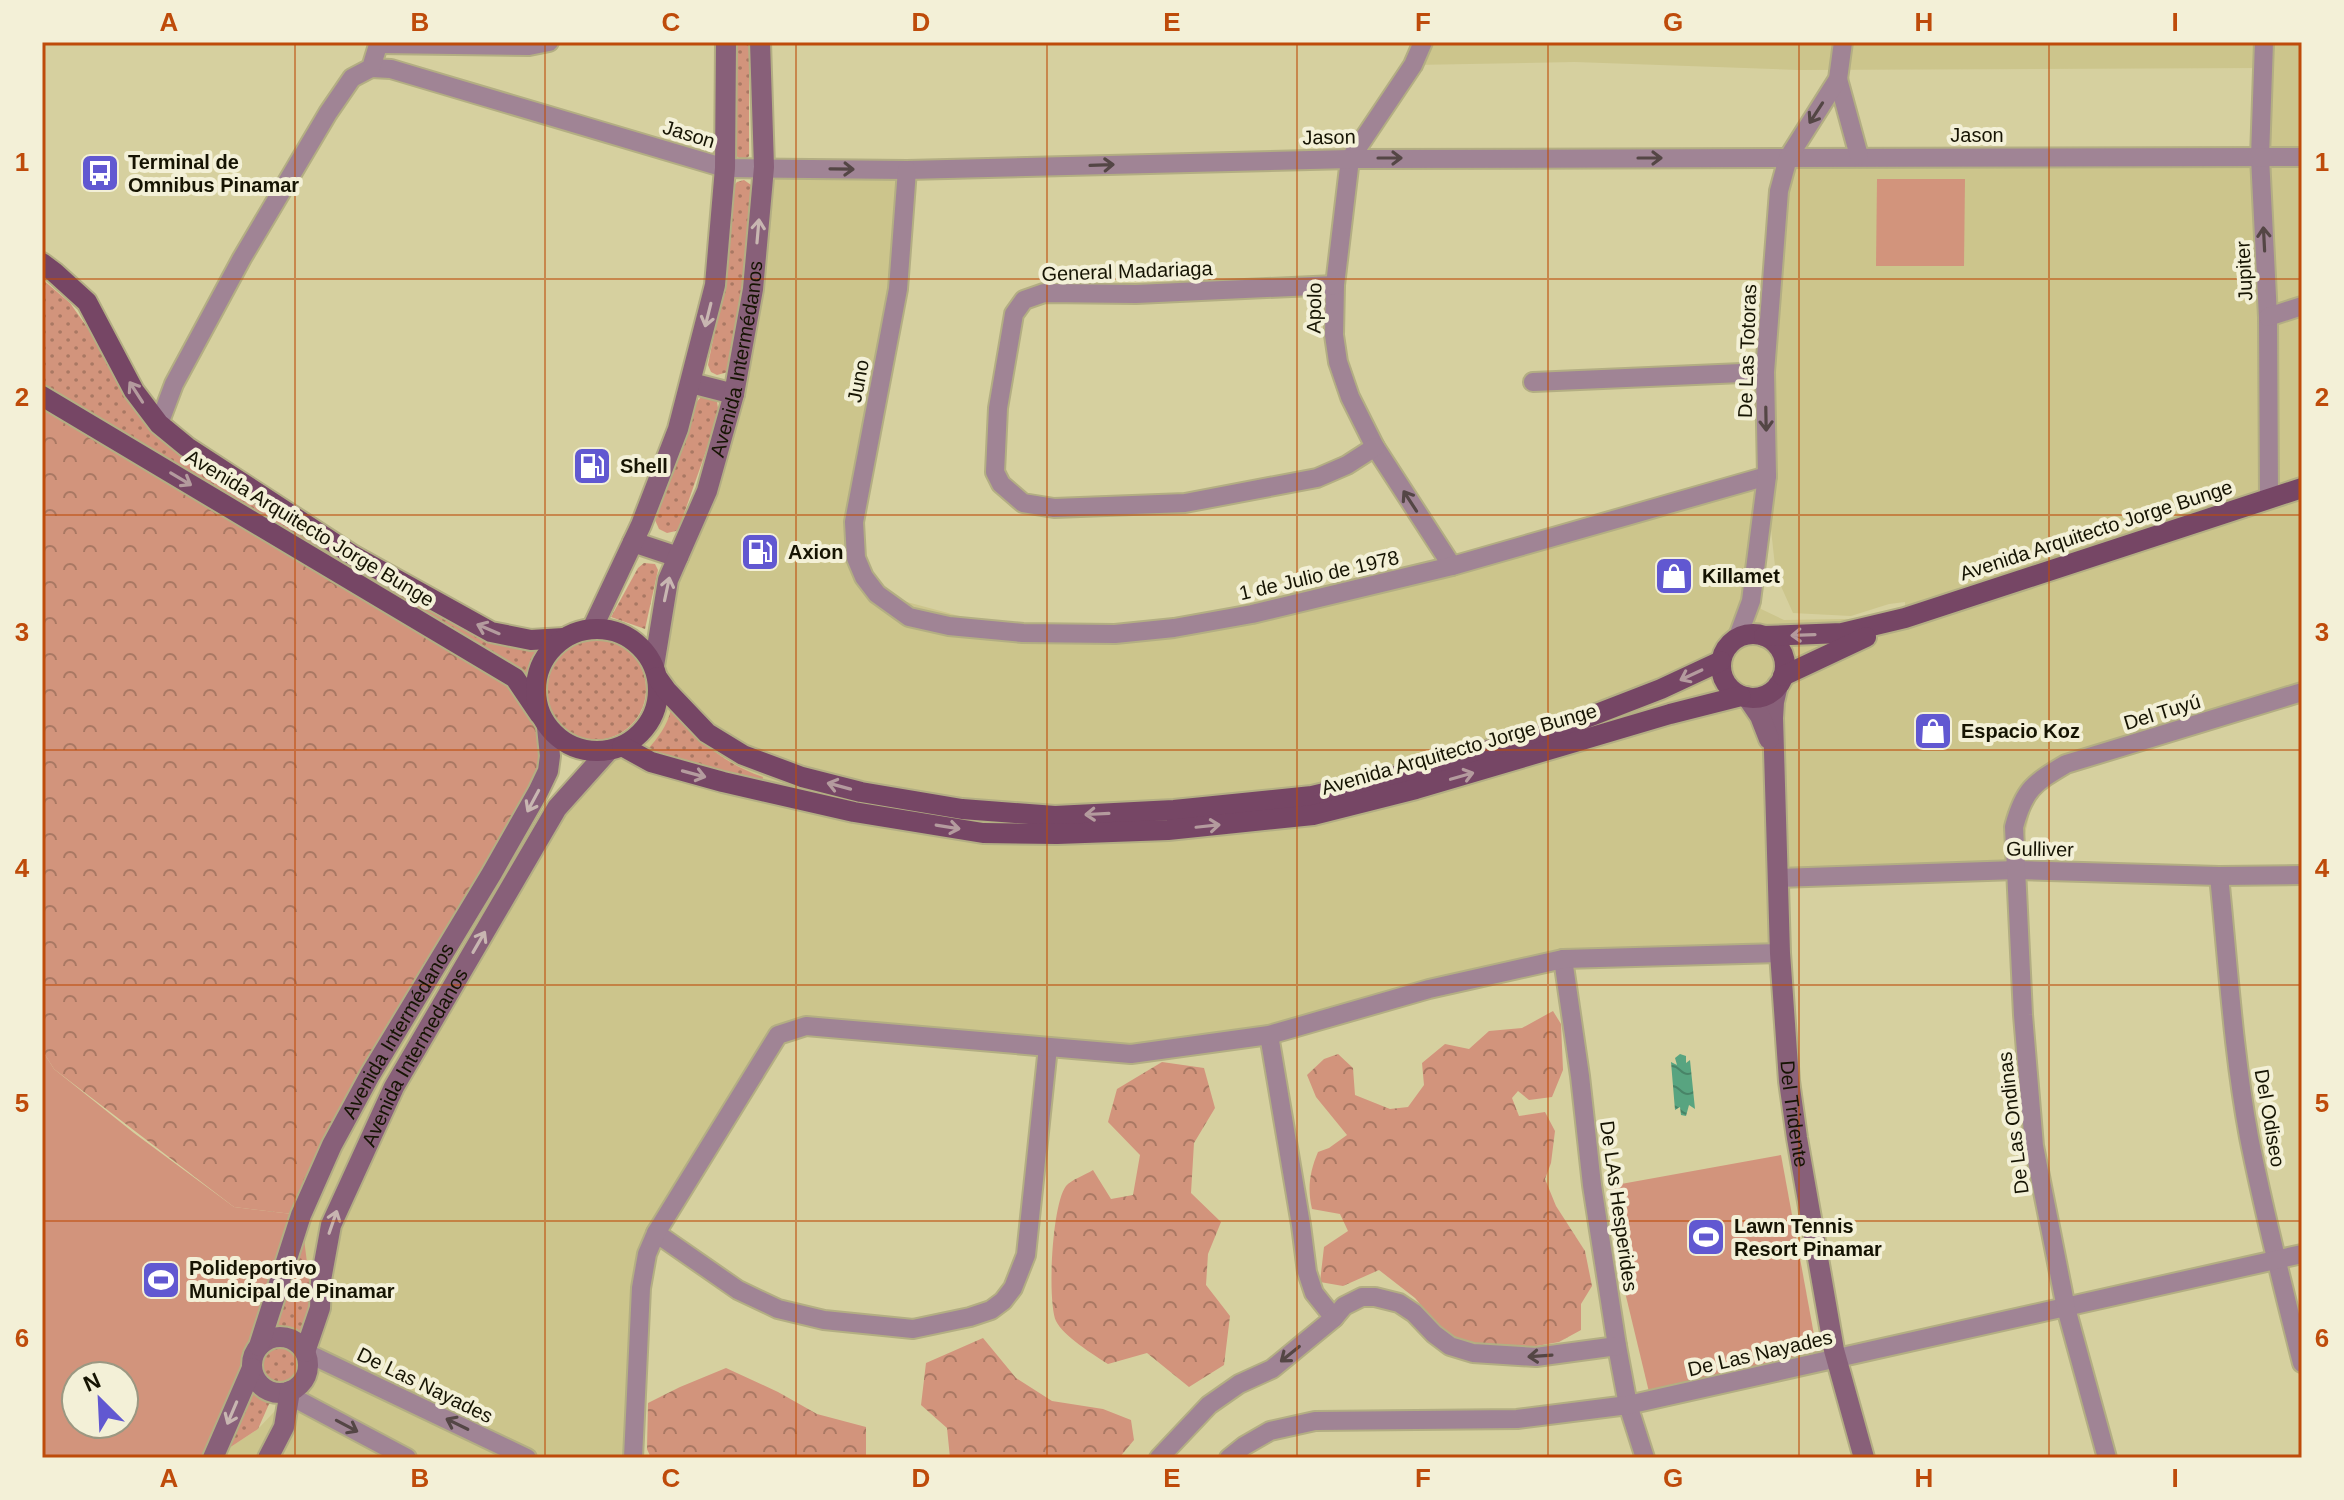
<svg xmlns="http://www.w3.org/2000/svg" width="2344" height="1500" font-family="Arial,sans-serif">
<defs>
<pattern id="grass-dots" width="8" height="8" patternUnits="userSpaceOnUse" patternTransform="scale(2)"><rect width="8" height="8" fill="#d2947c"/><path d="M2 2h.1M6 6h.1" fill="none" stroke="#a97863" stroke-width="1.8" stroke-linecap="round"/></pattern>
<pattern id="forest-crowns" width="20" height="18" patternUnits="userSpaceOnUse" patternTransform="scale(2)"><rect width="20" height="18" fill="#d2947c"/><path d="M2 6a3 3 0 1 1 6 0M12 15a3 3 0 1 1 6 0" fill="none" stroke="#a97863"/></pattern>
<pattern id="water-waves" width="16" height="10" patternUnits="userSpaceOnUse" patternTransform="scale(2)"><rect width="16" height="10" fill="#58a480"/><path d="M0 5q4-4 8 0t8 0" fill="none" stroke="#488467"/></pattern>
</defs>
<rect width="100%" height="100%" fill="#d6d09f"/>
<!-- built -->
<path fill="#ccc58c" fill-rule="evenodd" d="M1423 42H2302V692L2037 781 2017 870 1778 878 1780 953 1592 956 1269 1035 1131 1054 807 1026 778 1035 647 1254 633 1458H214L258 1429 302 1382 301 1215 492 873 523 848 622 746 639 735 652 718 658 697 654 666 678 557 734 394 764 167 907 170 856 558 877 594 1023 633 1174 628 1767 476 1788 158 2260 157 2263 68 1798 70 1575 62 1413 65ZM1766 484 1776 575 1793 613 1851 616 1889 604 1905 602V618L1784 620 1761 609Z"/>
<!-- grass -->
<g fill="url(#grass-dots)">
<path d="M735 42H749V156L744 161 736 156Z"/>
<path d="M744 180 754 187 747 279 728 372 717 375 711 372 708 365 726 274 732 188 737 182Z"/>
<path d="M42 279 70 303 94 337 135 411 157 435 403 594 482 639 513 646H545L534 660 529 682 42 385Z"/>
<path d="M701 397H710L717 402 719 414 679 528 676 531 667 533 659 529 655 520 693 406Z"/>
<path d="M644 563 655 564 658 570 645 629 611 617 638 568Z"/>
<circle cx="595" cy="689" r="51"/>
<path d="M671 710C700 741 722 763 763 777L762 782 655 754 647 750C658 738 667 726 671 710Z"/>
<path d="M301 1215 312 1302 307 1372 299 1386 269 1404 258 1429 214 1458 252 1368Z"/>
</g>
<!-- forest -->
<g fill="url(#forest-crowns)">
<path d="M42 395 515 678 550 756 301 1215 234 1207 54 1069 42 1050Z"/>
<path d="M1553 1011 1561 1024 1563 1070 1552 1097 1529 1100 1518 1091 1512 1098 1519 1116 1545 1112 1555 1131 1551 1163 1545 1179 1556 1206 1585 1251 1592 1286 1581 1304V1330L1559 1342 1519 1349 1479 1346 1446 1335 1415 1298 1379 1270 1343 1286 1320 1282 1324 1247 1348 1231 1340 1214 1312 1209C1307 1188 1310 1171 1318 1152L1329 1148 1347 1135 1316 1097 1307 1075 1324 1059 1338 1054 1353 1068 1355 1095 1390 1109 1408 1107 1424 1085 1422 1063 1445 1044 1469 1049 1489 1031 1522 1028Z"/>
<path d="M1162 1062 1204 1068 1215 1108 1194 1143 1191 1193 1221 1222 1208 1254 1206 1285 1230 1316 1224 1365 1189 1387 1147 1353 1108 1364C1094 1355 1063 1336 1056 1321 1047 1301 1052 1204 1066 1186 1071 1180 1085 1175 1093 1170L1111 1199 1133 1195 1140 1155 1108 1122 1117 1089Z"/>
<path d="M983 1338 1016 1378 1052 1401 1103 1409 1131 1420 1134 1440 1119 1458H950L947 1428 921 1405 926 1363Z"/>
<path d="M726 1368 778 1392 817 1414 866 1427V1458H651L647 1449 648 1403 680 1387Z"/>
</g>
<!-- pitch -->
<g fill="#d2947c" fill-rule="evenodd">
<path d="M1877 179H1965L1964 266H1876Z"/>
<path d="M42 1050 54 1069 134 1133 234 1207 301 1215 259 1346 213 1458H42ZM76 1376H124V1424H76Z"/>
<path d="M1781 1155 1817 1351 1649 1392 1624 1288 1610 1186Z"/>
</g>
<!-- water -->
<path fill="url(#water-waves)" d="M1680 1054 1686 1056V1063L1690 1060 1695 1109 1689 1105 1686 1116 1681 1115 1680 1107 1675 1110 1671 1062 1677 1065 1675 1058Z"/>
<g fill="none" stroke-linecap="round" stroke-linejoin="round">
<defs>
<g id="minor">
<path d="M1423 42 1413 65 1350 159 1335 285 1334 335 1338 362 1350 397 1375 447 1452 566"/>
<path d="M2264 42 2260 157 2268 317 2269 499"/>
<path d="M379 44 529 46 549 42"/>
<path d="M371 68 391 69 725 168 907 170 1350 159 2302 157"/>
<path d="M1838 79 1859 156"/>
<path d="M907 170 898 289 854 522 856 558 864 577 877 594 909 617 949 626 1023 633 1115 634 1174 628 1252 614 1452 566 1767 476"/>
<path d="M1335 285 1136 294 1044 293 1024 300 1014 314 998 408 995 472 1001 484 1023 503 1054 508 1185 503 1317 478 1347 465 1375 447"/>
<path d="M2268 317 2302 306"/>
<path d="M1533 382 1765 372"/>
<path d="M159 424 174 384 242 258 328 113 352 78 371 68 379 42"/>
<path d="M1737 639 1751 601 1767 476 1765 372 1779 191 1788 158 1838 79 1843 42"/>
<path d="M2219 876C2228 963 2233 1051 2249 1137 2264 1213 2283 1288 2302 1363"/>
<path d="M1778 878 2017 870 2219 876 2302 875"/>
<path d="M1563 959 1580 1076 1592 1185 1617 1346 1628 1405 1645 1458"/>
<path d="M1269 1035 1301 1225 1307 1272 1314 1293 1334 1318"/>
<path d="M656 1233 738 1290 778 1309 824 1320 913 1329 970 1317 991 1310 1003 1301 1013 1288 1026 1255 1048 1047"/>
<path d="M305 1352 527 1458"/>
<path d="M290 1391 298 1400 407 1458"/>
<path d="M633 1458 641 1288 647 1254 656 1233 778 1035 806 1026 1131 1054 1269 1035 1429 989 1563 959 1780 953"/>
<path d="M1159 1458 1209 1405 1239 1384 1272 1369 1334 1318 1344 1306 1362 1297H1375L1399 1303 1414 1313 1434 1334 1450 1346 1473 1353 1536 1357 1617 1346"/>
<path d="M1229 1458 1244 1446 1270 1431 1315 1421 1517 1419 1628 1405 2302 1254"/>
<path d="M2107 1458 2066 1308 2034 1146 2023 1015 2014 827C2024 789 2034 783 2066 764L2302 692"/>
</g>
<g id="secondary">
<path d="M691 383 734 394"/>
<path d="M633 542 678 557"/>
<path d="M592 629 641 525 678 429 715 285 725 168 726 42"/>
<path id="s1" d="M654 666 668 580 707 491 734 394 753 289 764 167 760 42"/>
<path id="s2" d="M1778 685 1774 702 1773 718 1780 953 1789 1081 1797 1138 1834 1350 1864 1458"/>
<path d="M1747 697 1760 716 1769 739"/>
<circle cx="280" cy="1365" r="28"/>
<path id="s3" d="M259 1346 301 1215 332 1145 370 1075 492 873 538 792 548 771 550 756 547 727"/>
<path id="s4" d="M305 1352 320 1308 321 1280 331 1225 394 1087 557 808 609 750"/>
<path d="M213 1458 252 1368"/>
<path d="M268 1458 284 1427 290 1391"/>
</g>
<g id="primary">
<path d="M42 263 54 272 87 302 134 391 159 424 187 447 354 556 491 632 531 640 564 638"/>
<path d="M42 396 515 678 540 715"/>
<circle cx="597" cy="690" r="61"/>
<circle cx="1753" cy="666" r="32"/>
<path d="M1764 636 1842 633 1905 618 2302 488"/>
<path d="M1783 676 1866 637"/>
<path d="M657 677 667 691 707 733 743 755 802 777 861 792 962 809 1055 816 1174 810 1312 796 1421 770 1550 732 1661 689 1721 661"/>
<path d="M622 746 651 762 723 782 854 812 983 833 1057 834 1168 830 1313 815 1416 789 1670 714 1741 696"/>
</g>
</defs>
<!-- minor casing -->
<use href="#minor" stroke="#b3ae83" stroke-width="22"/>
<!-- secondary casing -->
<use href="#secondary" stroke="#b3ae83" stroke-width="24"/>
<!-- primary casing -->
<use href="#primary" stroke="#b3ae83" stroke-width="24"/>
<!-- minor -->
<use href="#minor" stroke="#a08495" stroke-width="18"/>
<!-- secondary -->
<use href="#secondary" stroke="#886079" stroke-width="20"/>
<!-- primary -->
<use href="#primary" stroke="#764665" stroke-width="20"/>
</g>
<!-- one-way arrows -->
<defs><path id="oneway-shaft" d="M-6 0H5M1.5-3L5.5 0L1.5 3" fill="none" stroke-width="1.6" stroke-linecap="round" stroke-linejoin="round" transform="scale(2)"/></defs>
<g stroke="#544645">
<use href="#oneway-shaft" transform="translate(1816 113) rotate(123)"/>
<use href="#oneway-shaft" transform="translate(1390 158)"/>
<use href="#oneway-shaft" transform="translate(1650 158)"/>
<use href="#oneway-shaft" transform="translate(1102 165) rotate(-2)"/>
<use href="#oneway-shaft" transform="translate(842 169) rotate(1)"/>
<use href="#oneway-shaft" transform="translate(2264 239) rotate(-93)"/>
<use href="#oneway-shaft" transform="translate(1766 419) rotate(89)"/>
<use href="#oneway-shaft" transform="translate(1410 501) rotate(-123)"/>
<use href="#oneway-shaft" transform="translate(1290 1354) rotate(141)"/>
<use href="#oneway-shaft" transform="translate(1540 1356) rotate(176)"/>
<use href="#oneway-shaft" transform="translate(457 1424) rotate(-154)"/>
<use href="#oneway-shaft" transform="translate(347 1426) rotate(28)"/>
</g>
<g stroke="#c8b6b1">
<use href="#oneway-shaft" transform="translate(758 231) rotate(-85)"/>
<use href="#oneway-shaft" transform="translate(708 315) rotate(104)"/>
<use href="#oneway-shaft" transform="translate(667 589) rotate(-78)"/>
<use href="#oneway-shaft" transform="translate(533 801) rotate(118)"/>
<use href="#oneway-shaft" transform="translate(479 942) rotate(-60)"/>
<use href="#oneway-shaft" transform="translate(333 1222) rotate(-71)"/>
<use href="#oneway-shaft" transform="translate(232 1413) rotate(113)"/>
</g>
<g stroke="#b49b9e">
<use href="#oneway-shaft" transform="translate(136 392) rotate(-123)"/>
<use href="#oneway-shaft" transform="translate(181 479) rotate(31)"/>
<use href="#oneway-shaft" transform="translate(488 629) rotate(-157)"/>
<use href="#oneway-shaft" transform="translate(1803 635) rotate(178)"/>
<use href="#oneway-shaft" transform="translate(1691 675) rotate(155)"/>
<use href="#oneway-shaft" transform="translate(694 774) rotate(15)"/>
<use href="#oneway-shaft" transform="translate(1462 776) rotate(-16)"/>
<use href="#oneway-shaft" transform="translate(839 786) rotate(-165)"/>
<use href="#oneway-shaft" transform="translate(1097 814) rotate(177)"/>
<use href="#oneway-shaft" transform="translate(1208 826) rotate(-6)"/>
<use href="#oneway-shaft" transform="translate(948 827) rotate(9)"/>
</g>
<!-- grid -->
<path fill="none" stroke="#be4b0a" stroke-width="2" stroke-opacity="0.55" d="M295 42V1458M545 42V1458M796 42V1458M1047 42V1458M1297 42V1458M1548 42V1458M1799 42V1458M2049 42V1458M42 279H2302M42 515H2302M42 750H2302M42 985H2302M42 1221H2302"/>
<!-- icons -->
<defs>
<symbol id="bus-square" viewBox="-11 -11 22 22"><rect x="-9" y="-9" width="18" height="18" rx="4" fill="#6158d1" stroke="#f3f0d7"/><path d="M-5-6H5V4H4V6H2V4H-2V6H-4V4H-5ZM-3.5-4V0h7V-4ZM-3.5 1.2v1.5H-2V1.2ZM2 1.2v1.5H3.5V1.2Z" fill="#fff"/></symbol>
<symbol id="fuel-square" viewBox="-11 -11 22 22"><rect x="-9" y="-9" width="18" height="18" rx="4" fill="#6158d1" stroke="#f3f0d7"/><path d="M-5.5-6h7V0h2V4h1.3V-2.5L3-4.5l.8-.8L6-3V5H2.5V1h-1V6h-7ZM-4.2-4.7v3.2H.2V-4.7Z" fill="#fff"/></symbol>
<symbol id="shop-square" viewBox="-11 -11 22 22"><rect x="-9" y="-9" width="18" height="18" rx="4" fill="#6158d1" stroke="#f3f0d7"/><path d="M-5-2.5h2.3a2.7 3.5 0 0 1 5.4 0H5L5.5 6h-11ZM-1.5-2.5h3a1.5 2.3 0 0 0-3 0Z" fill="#fff"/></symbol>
<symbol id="stadium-square" viewBox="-11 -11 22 22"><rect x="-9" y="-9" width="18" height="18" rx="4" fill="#6158d1" stroke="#f3f0d7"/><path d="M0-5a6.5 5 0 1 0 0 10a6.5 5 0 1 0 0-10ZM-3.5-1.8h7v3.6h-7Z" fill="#fff"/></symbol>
</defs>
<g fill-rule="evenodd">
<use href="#bus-square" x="78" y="151" width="44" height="44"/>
<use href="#fuel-square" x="570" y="444" width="44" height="44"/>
<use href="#fuel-square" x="738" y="530" width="44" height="44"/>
<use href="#shop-square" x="1652" y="554" width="44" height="44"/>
<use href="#shop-square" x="1911" y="709" width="44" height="44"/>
<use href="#stadium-square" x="1684" y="1215" width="44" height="44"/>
<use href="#stadium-square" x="139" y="1258" width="44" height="44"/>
</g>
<g text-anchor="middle" stroke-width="8" stroke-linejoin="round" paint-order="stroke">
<!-- street labels -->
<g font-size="20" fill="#161403" stroke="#f3f0d7">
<text transform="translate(689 134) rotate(17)" y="7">Jason</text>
<text x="1977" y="142">Jason</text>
<text transform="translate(1329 137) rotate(-1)" y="7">Jason</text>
<text transform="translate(1127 271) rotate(-2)" y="7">General Madariaga</text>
<text transform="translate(2244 271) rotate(-93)" y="7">Jupiter</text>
<text transform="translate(1314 308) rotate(-89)" y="7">Apolo</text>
<text transform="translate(1747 351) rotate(-88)" y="7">De Las Totoras</text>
<text dy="7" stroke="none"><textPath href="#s1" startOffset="320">Avenida Intermédanos</textPath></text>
<text transform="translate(858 381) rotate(-79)" y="7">Juno</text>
<text transform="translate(310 528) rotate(31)" y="7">Avenida Arquitecto Jorge Bunge</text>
<text transform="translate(2096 530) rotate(-18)" y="7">Avenida Arquitecto Jorge Bunge</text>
<text transform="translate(1319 575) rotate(-13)" y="7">1 de Julio de 1978</text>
<text transform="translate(2162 712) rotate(-17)" y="7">Del Tuyú</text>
<text transform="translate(1459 749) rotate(-16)" y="7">Avenida Arquitecto Jorge Bunge</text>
<text transform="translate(2040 849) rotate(1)" y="7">Gulliver</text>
<text dy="7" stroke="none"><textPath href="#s3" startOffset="346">Avenida Intermédanos</textPath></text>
<text dy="7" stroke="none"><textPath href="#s4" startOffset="318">Avenida Intermedanos</textPath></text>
<text dy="7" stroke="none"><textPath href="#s2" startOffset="430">Del Tridente</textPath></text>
<text transform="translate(2270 1118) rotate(80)" y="7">Del Odiseo</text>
<text transform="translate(2013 1123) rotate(-97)" y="7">De Las Ondinas</text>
<text transform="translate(1619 1206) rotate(82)" y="7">De LAs Hesperides</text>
<text transform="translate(1760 1353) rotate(-13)" y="7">De Las Nayades</text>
<text transform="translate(425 1385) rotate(26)" y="7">De Las Nayades</text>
</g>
<!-- poi labels -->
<g font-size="20" font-weight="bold" fill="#161403" stroke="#f3f0d7" text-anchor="start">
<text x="128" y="169">Terminal de<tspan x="128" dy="23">Omnibus Pinamar</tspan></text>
<text x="620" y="473">Shell</text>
<text x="788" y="559">Axion</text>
<text x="1702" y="583">Killamet</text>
<text x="1961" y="738">Espacio Koz</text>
<text x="1734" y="1233">Lawn Tennis<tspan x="1734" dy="23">Resort Pinamar</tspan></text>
<text x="189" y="1275">Polideportivo<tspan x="189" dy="23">Municipal de Pinamar</tspan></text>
</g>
</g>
<!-- border -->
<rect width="2344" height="1500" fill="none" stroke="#f3f0d7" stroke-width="88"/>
<!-- north arrow -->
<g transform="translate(100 1400) rotate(336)"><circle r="38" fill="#f3f0d7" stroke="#9b9882" stroke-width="2"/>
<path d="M0-6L14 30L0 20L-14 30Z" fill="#6158d1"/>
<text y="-12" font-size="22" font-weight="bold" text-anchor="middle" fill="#161403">N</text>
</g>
<rect x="44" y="44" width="2256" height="1412" fill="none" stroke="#be4b0a" stroke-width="3"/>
<g font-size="26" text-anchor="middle" font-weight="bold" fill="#be4b0a">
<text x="169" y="31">A</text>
<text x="420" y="31">B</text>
<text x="671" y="31">C</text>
<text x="921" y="31">D</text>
<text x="1172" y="31">E</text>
<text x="1423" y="31">F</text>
<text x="1673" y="31">G</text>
<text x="1924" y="31">H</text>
<text x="2175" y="31">I</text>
<text x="22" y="171">1</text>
<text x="2322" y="171">1</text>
<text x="22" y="406">2</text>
<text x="2322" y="406">2</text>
<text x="22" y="641">3</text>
<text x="2322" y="641">3</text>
<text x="22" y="877">4</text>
<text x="2322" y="877">4</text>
<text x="22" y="1112">5</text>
<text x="2322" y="1112">5</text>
<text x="22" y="1347">6</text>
<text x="2322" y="1347">6</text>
<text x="169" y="1487">A</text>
<text x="420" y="1487">B</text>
<text x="671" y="1487">C</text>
<text x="921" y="1487">D</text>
<text x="1172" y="1487">E</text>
<text x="1423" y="1487">F</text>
<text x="1673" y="1487">G</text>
<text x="1924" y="1487">H</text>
<text x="2175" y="1487">I</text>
</g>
</svg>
